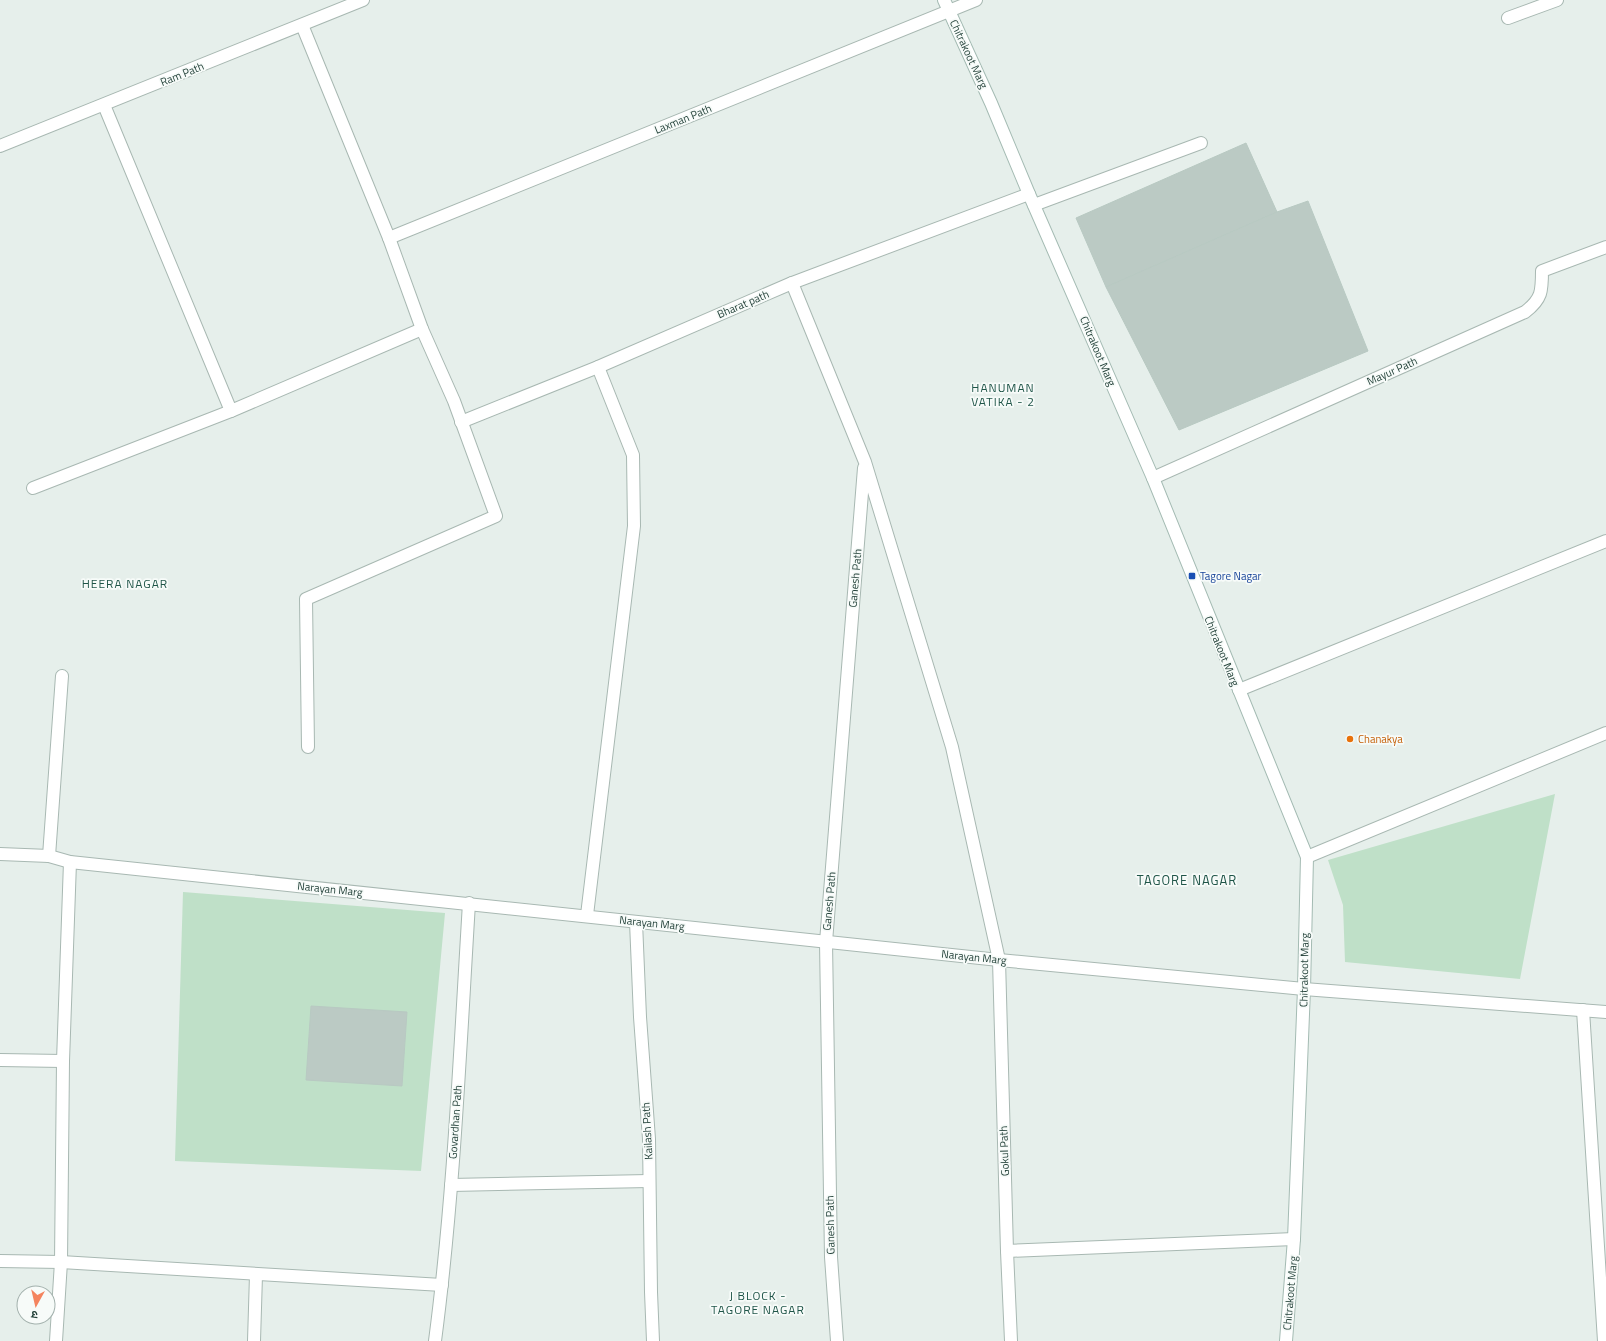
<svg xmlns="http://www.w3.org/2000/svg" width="1606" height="1341" font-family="'Titillium Web','Noto Sans Devanagari',sans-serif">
<rect width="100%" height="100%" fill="#e6efeb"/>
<!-- green -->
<g fill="#bfe0c8">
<path d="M1555 794 1520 979 1345 962 1343 905 1328 860Z"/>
<path d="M183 892 445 913 421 1171 175 1161Z"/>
</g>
<!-- building -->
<g fill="#bbcac4" stroke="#b8c9c2">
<path d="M1246 143 1277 212 1106 287 1076 218Z"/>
<path d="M1308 201 1368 351 1179 430 1106 287 1277 212Z"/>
<path d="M311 1006 407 1012 402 1086 306 1080Z"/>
</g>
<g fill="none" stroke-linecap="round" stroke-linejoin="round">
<defs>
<g id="street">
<path d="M1508 18 1557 0"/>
<path d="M302 25 389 238 422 329 454 401 496 516 306 599 308 747"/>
<path d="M104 105 231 411 422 329"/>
<path d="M0 146 363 0"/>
<path d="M1034 205 1201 143"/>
<path d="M389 238 976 0"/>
<path d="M792 283 865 462 952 747 999 960 1007 1251 1011 1341"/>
<path d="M461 422 598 367 792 283 1029 194"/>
<path d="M1153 478 1525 312C1542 299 1542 291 1542 271L1606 247"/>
<path d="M33 488 231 411"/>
<path d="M1239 690 1606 541"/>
<path d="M0 854 49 856 70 862 999 960 1304 989 1606 1012"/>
<path d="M49 856 62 676"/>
<path d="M1307 857 1606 733"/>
<path d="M587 915 634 526 633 455 598 367"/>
<path d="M636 922 640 1017 649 1139 651 1292 653 1341"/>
<path d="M1583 1010 1604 1341"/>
<path d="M0 1060 63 1061"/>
<path d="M451 1185 649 1181"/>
<path d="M1007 1251 1294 1239"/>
<path d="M0 1261 61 1262 442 1285"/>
<path d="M56 1341 61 1262 63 1061 70 862"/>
<path d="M254 1341 256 1275"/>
<path d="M435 1341C454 1196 460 1049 469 903"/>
<path d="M837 1341 831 1257 826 942 864 468"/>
</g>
<path id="secondary" d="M944 0 991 103 1029 194 1153 478 1307 857 1304 989 1294 1239 1286 1341"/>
</defs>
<!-- street casing -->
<use href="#street" stroke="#a8b8b2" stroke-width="14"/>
<!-- secondary casing -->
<use href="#secondary" stroke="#a4bbb3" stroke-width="14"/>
<!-- street -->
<use href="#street" stroke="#fff" stroke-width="12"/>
<!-- secondary -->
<use href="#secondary" stroke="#fff" stroke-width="12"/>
</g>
<!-- markers -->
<rect fill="#1a4fb4" stroke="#f7fbf9" stroke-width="1.5" x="1188" y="572" width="8" height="8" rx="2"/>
<circle fill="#e8710a" stroke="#f7fbf9" stroke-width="1.5" cx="1350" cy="739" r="4"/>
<g text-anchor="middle" stroke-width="3.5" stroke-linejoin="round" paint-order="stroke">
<!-- street labels -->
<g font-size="11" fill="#24423a" stroke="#f7fbf9">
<text transform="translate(969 54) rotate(65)" y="4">Chitrakoot Marg</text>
<text transform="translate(182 74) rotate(-22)" y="4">Ram Path</text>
<text transform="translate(683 119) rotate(-22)" y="4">Laxman Path</text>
<text transform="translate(743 304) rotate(-23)" y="4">Bharat path</text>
<text transform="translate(1098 351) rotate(67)" y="4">Chitrakoot Marg</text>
<text transform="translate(1392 371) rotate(-24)" y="4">Mayur Path</text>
<text transform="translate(855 578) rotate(-85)" y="4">Ganesh Path</text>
<text transform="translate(1222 651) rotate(68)" y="4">Chitrakoot Marg</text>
<text transform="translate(330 889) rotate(6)" y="4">Narayan Marg</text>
<text transform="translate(829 901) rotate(-85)" y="4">Ganesh Path</text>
<text transform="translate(652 923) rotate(6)" y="4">Narayan Marg</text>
<text transform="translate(974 957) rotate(6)" y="4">Narayan Marg</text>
<text transform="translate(1304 970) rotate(-89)" y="4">Chitrakoot Marg</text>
<text transform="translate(455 1122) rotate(-86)" y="4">Govardhan Path</text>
<text transform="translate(647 1131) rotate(-93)" y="4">Kailash Path</text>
<text transform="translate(1004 1151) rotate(-92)" y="4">Gokul Path</text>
<text transform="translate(830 1225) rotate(-91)" y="4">Ganesh Path</text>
<text transform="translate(1290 1293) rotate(-85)" y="4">Chitrakoot Marg</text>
</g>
<!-- transit labels -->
<g font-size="11" fill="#164399" stroke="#f7fbf9" text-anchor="start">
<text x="1200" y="580">Tagore Nagar</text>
</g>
<!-- food labels -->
<g font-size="11" fill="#c56008" stroke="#f7fbf9" text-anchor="start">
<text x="1358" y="743">Chanakya</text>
</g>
<!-- neighbourhood labels -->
<g font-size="12" letter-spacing="1" fill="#1f5548" stroke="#f7fbf9">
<text x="1003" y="392">HANUMAN<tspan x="1003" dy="14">VATIKA - 2</tspan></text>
<text x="125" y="588">HEERA NAGAR</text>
<text x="758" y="1300">J BLOCK -<tspan x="758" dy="14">TAGORE NAGAR</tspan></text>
</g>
<!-- quarter labels -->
<g font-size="13" letter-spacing="1" fill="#1f5548" stroke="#f7fbf9">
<text x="1187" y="885">TAGORE NAGAR</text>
</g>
</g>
<!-- north arrow -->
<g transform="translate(36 1305) rotate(188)"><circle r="19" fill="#f7fbf9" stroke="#a3b1ad"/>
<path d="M0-3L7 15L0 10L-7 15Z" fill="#f4845f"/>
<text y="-6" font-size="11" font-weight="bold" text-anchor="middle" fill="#24423a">उ</text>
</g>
</svg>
